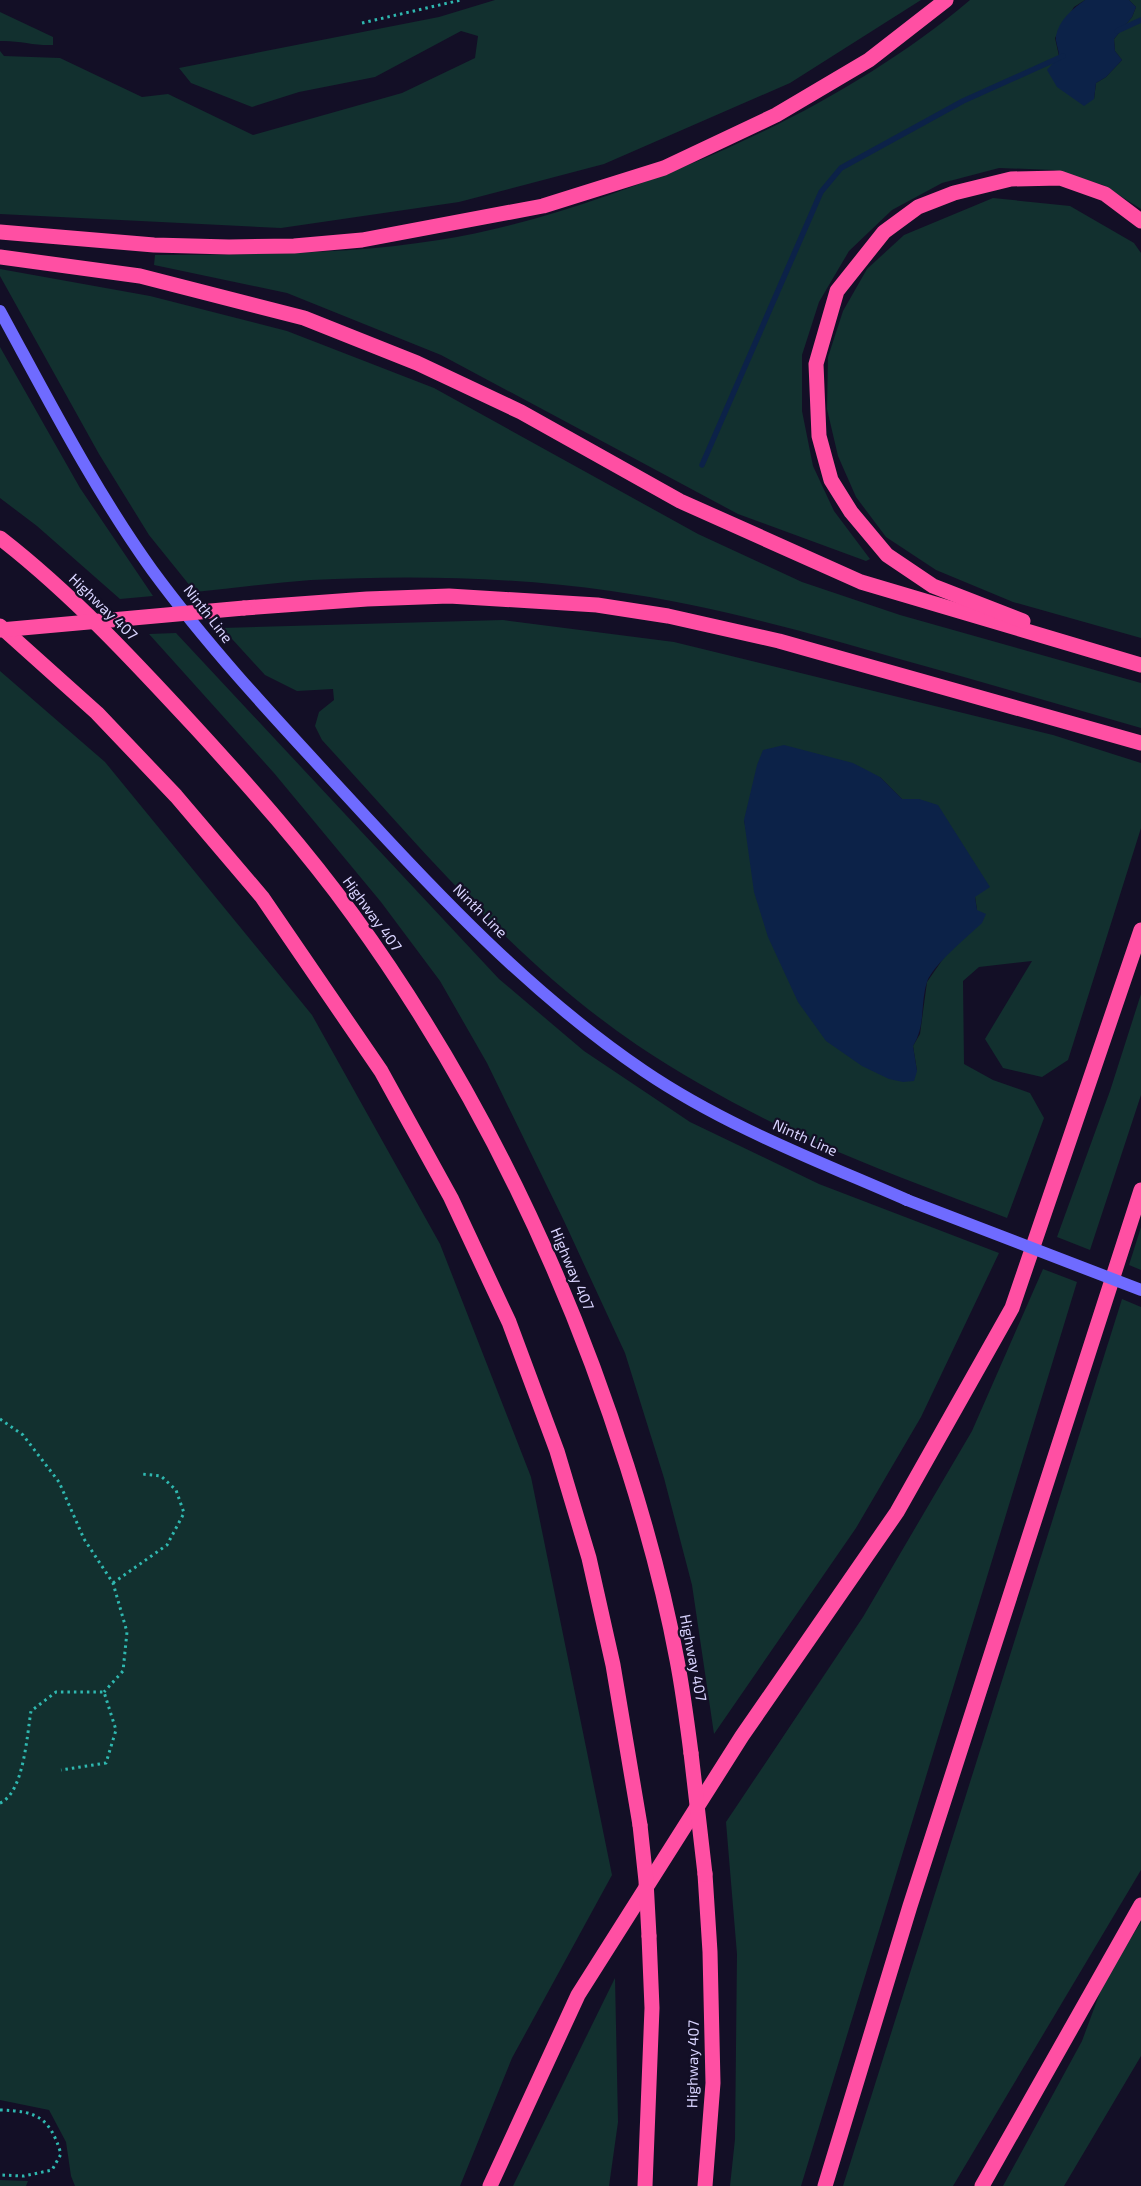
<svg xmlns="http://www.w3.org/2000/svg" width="1141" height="2186" font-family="'Exo 2',sans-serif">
<rect width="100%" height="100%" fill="#130f26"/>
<!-- green -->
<g fill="#12302f" fill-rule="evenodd">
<path d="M495 0H921L790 83 604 164 459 202 281 228 0 214V51L4 56 60 58 142 97 168 94 253 135 402 93 475 58 478 36 461 31 375 77 299 92 252 107 191 83 179 68 439 17Z"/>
<path d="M970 0H1085L1074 7 1055 38 1059 56 1094 99 1096 83 1106 77 1122 60 1115 51 1114 39 1132 17 1136 7 1129 0H1141V209L1103 185 1054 170 999 168 942 183 892 210 849 251 819 302 802 355V411L813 466 834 511 870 559 866 561 738 514 441 355 287 293 154 265 155 255C250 254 345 255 439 240 497 231 554 214 609 195 736 151 867 87 970 0Z"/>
<path d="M0 12 53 37V45C35 46 18 40 0 41Z"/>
<path d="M993 198 1070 206 1134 243 1141 253V638L1013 602 936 570 886 537 856 497 838 456 827 409 828 357 843 311 867 269 904 235Z"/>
<path d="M0 269 150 296 287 331 434 388 698 534 802 582 900 615 1141 683V728C1062 705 982 682 903 660 807 632 710 605 611 591 512 577 410 575 311 580 272 583 233 588 195 592L149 535 99 454 0 276Z"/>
<path d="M0 347 80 488 153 596 120 599 37 526 0 498Z"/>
<path d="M503 620 674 642 1053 735 1141 763V828L1068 1060 1042 1077 1003 1068 985 1039 1032 961 979 967 963 981 964 1064 993 1080 1030 1093 1044 1118 1007 1218C950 1196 892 1175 836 1151 767 1123 699 1086 637 1045 515 962 421 848 322 740L315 726 319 712 334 700 333 689 297 691 265 675 222 628ZM880 777 902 799H919L975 897 977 910 927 982 920 1034 913 1046 917 1071 749 845 744 820Z"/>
<path d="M176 633 499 979 584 1051 690 1122 819 1184 999 1253 921 1417 856 1528 714 1734 692 1585 664 1478 625 1353 564 1221 487 1063 440 981 381 902 274 773 149 634Z"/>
<path d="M0 671 105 762 312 1015 440 1244 531 1477 612 1875 512 2058 460 2186H75L71 2176 66 2142 49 2110 0 2100Z"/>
<path d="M1141 994V1095L1090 1250 1057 1237 1110 1091Z"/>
<path d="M1141 1227V1270L1129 1265Z"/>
<path d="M1043 1269 1077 1282 801 2186H730L735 2139 737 1954 726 1822 863 1617 972 1431Z"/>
<path d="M1122 1299 1141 1307V1870L953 2186H843Z"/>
<path d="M1141 1922V2056L1064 2186H1003L1082 2041 1105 1979Z"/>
<path d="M615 1978 618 2122 609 2186H513Z"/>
<path d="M0 2180 28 2181 26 2186H0Z"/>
</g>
<!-- water -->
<g fill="#0c2248">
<path d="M1085 0H1129L1136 7 1132 17 1114 39 1115 51 1122 60 1106 77 1096 83 1094 99 1084 106 1057 87 1047 70 1059 56C1059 49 1055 42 1056 36 1059 20 1072 9 1085 0Z"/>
<path d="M784 745 853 763 880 777 902 799H919L938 805 990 887 975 897 977 910 986 914 982 923C968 936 932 966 927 982 920 1004 926 1025 913 1046L917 1071 914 1081 903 1082 889 1079 862 1066 826 1041 798 1002 768 937 754 892 744 820 757 765 763 750Z"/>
</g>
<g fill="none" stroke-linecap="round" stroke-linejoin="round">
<!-- stream -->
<g stroke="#0c2248" stroke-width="5.5">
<path d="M1117 31 1141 20"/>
<path d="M702 465 821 192 841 168 963 101 1063 56"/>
</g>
<!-- path -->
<g stroke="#2fb8b0" stroke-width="3" stroke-dasharray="2.5 4" stroke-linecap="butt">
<path d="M362 23 461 0"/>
<path d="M0 1419 23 1435 59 1482 84 1539 113 1583 127 1632 123 1671 104 1692"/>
<path d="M113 1583 167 1545 184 1513 176 1490 161 1476 142 1474"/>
<path d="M0 1803C24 1793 27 1734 31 1711L56 1692H104L116 1730 106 1763 61 1770"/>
<path d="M0 2110C38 2111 50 2118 61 2154L52 2170 24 2176 0 2175"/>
</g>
<!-- secondary -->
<path stroke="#6f6bff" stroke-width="12" d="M0 311C48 399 94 489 152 570 218 660 295 739 370 821 454 912 541 1001 644 1071 725 1126 818 1161 907 1200"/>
<!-- motorway -->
<g stroke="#ff4fa3" stroke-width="15">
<path d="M0 232 154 245 229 247 294 246 362 240 543 206 664 168 776 115 869 60 946 0"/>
<path d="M0 257 140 276 304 318 417 363 521 412 680 501 861 582 1141 665"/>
<path d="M0 538C72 594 134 661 196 728 251 788 305 849 353 915 474 1082 565 1270 627 1466 647 1529 665 1595 677 1660 683 1691 687 1722 691 1753"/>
<path d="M244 608 367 599 449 596 597 605 668 616 779 641 1141 743"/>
<path d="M1023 621 933 586 887 555 851 512 831 480 819 436 816 364 837 291 884 232 918 207 954 193 1011 179 1060 178 1105 194 1141 221"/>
<path d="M0 626 97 713 176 796 262 897 381 1071 451 1198 509 1322 557 1451 589 1558 613 1665 640 1825"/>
<path d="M490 2186 578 1995 742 1736 897 1512 1012 1308 1141 930"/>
<path d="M645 2186 652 2008 649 1936"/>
<path d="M705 2186 713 2083 710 1952 705 1874"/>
<path d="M825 2186 910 1906 1141 1190"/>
<path d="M982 2186 1141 1905"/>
</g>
<!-- secondary-bridge -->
<path stroke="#6f6bff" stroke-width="12" d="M907 1200 1141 1290"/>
<!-- motorway-bridge -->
<g stroke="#ff4fa3" stroke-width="15">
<path d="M0 630 244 608"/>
<path d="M691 1753 705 1874"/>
<path d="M640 1825 646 1881 649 1936"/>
</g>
</g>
<g text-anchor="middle" stroke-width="4.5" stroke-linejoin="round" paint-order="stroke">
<!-- street labels -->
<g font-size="15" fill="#d9d4ff" stroke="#130f26">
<text transform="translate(103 607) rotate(44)" y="5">Highway 407</text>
<text transform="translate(208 614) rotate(52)" y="5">Ninth Line</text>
<text transform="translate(480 911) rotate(45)" y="5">Ninth Line</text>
<text transform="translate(372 914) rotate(54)" y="5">Highway 407</text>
<text transform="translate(805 1138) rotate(24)" y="5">Ninth Line</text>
<text transform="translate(572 1269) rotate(67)" y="5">Highway 407</text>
<text transform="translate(693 1658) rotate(79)" y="5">Highway 407</text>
<text transform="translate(693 2064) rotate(-89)" y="5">Highway 407</text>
</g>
</g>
</svg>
